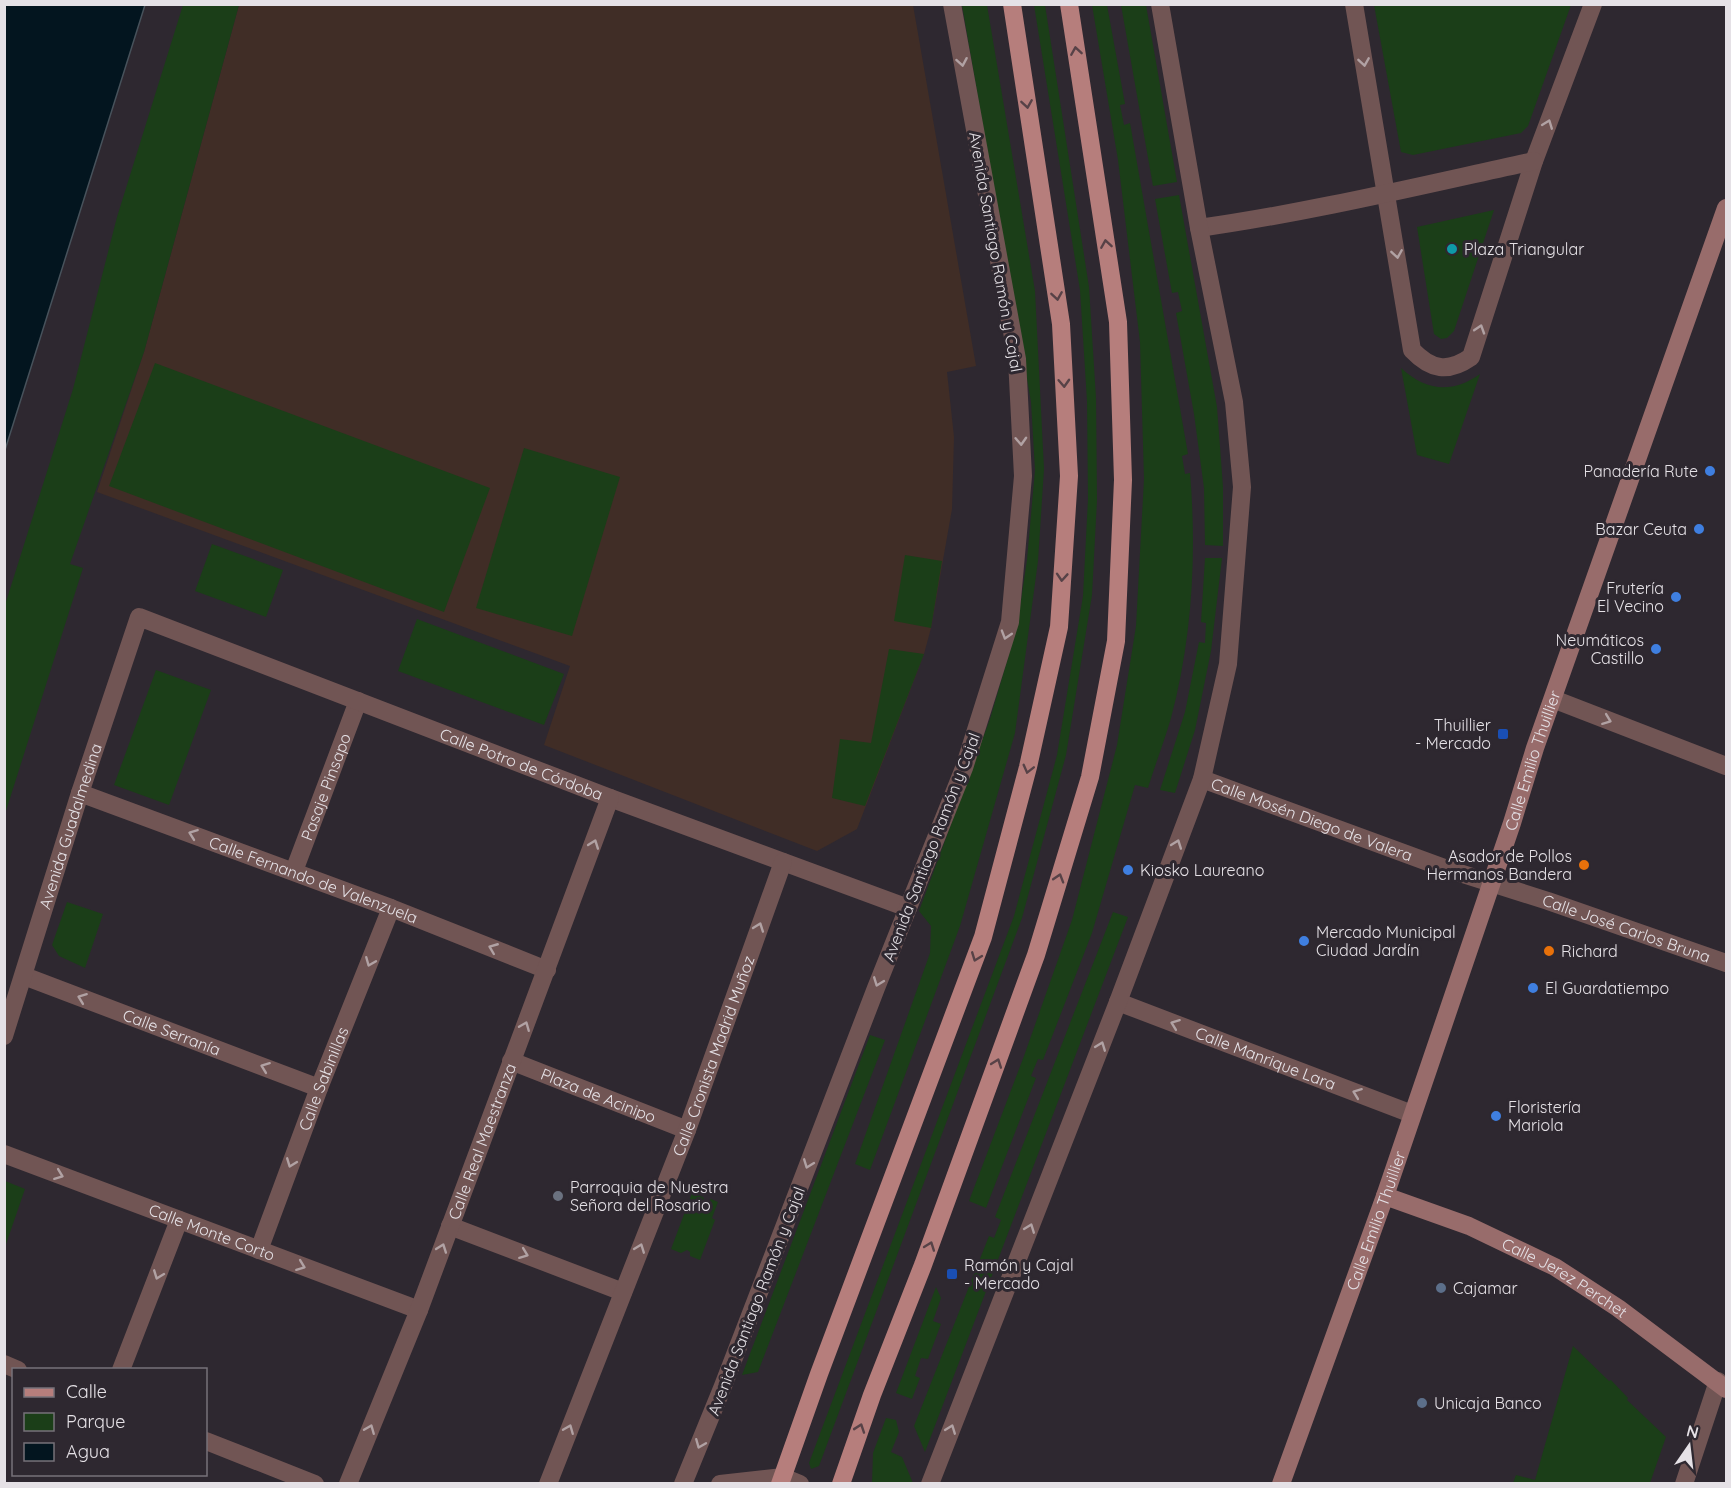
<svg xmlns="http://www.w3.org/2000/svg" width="1731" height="1488" font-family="Quicksand,sans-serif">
<rect width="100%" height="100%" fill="#2e2830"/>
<!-- education -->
<path fill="#402d26" d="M239 5H913L976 366 947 372 954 437 952 509 931 628 924 654 857 829 817 851 544 745 570 666 97 492 144 352Z"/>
<!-- green -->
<g fill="#1b3e18">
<path d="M183 5H239L144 352 70 564 83 568 5 814V605L73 389 117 217Z"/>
<path d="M962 5H987L1035 291 1044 469 1038 561 1015 733 960 926 870 1170 855 1164 930 953 931 926 919 911 990 719 1017 627 1027 560 1035 470 1031 402Z"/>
<path d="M1034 5H1045L1089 287 1096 398 1097 500 1092 595 1066 755 1022 918 819 1466 811 1469 809 1463 1014 916 1057 755 1083 596 1088 499 1087 401 1080 290Z"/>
<path d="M1092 5H1107L1125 104 1120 105 1124 125 1130 123 1188 454 1182 456 1185 474 1190 473C1197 555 1192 639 1171 718 1164 742 1155 765 1148 788L1135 785 1092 933 1043 1060 1038 1059 1031 1076 1036 1078 986 1208 969 1201 1024 1056 1072 920 1117 745 1136 626 1144 479 1140 342 1118 160Z"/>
<path d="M1121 5H1146L1177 182 1153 186Z"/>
<path d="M1374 5V4L1571 5 1528 126 1521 133 1413 155 1401 152Z"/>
<path d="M1179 195 1217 407 1223 487V546L1205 545 1204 488 1194 414 1176 313 1182 311 1178 292 1172 293 1155 199Z"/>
<path d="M1494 210 1454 331 1447 338 1441 339 1434 334 1417 227Z"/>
<path d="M155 363 490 488 444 612 109 486Z"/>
<path d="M1401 368C1426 391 1452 394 1480 374L1449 464 1417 455Z"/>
<path d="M524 448 620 477 572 636 476 608Z"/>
<path d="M212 544 283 570 266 617 195 591Z"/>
<path d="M905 555 942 561 931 628 894 621Z"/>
<path d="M1205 558H1222L1211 651 1195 730 1175 793 1160 790 1185 712 1199 642 1205 643 1206 623 1201 622Z"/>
<path d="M417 619 564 674 544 725 398 671Z"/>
<path d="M889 649 924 654 865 806 832 798 840 739 871 743Z"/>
<path d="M156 670 211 690 169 805 114 785Z"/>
<path d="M67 902 103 914 85 968 59 956 52 945Z"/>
<path d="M1113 912 1128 917 925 1452 914 1426 989 1236 994 1238 1001 1220 995 1217Z"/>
<path d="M870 1035 885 1040 758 1372 742 1375Z"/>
<path d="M5 1181 25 1189 5 1247 4 1181Z"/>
<path d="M692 1193 703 1197 706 1202 711 1199 718 1202 712 1218 715 1220 700 1260 690 1256V1252L687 1250 681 1253 671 1249Z"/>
<path d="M936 1287 941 1298 933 1321 941 1324 928 1359 921 1358 915 1376 920 1378 912 1399 896 1393Z"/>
<path d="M1573 1346 1609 1381 1611 1380 1628 1398 1627 1400 1666 1437 1650 1483H1513L1516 1475 1535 1480Z"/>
<path d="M886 1418 896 1420 899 1432 891 1452 902 1457 913 1483H872L873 1453Z"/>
</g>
<!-- water -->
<path fill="#03151f" stroke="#47525b" stroke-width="1.5" d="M5 4 145 5 5 450 4 5Z"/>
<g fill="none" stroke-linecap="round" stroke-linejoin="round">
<!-- street -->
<g stroke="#715554" stroke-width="18">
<path d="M1354 4 1412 350C1431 370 1448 373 1471 357L1534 161 1593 4"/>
<path d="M1199 228C1312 212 1423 185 1534 161"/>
<path d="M1553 699 1726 766"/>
<path id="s1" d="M1202 779 1447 869 1548 901 1726 963"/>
<path id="s2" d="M80 793 391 908 547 970"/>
<path id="s3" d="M294 871 358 701"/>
<path id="s4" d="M24 976 319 1088"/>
<path id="s5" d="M1118 1002 1412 1114"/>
<path id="s6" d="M4 1036 80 793 139 617 610 798 908 908"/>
<path id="s7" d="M511 1061 687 1130"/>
<path id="s8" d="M4 1154 419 1310"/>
<path d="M450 1226 623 1292"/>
<path id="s9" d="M259 1250 319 1088 391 908"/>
<path d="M4 1364 18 1370"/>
<path d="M121 1370 179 1220"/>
<path d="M206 1441 315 1484"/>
<path id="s10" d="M348 1484 419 1310 610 798"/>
<path id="s11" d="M548 1484 687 1130 783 862"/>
<path d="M683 1484 723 1386 876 988 964 768 1010 622 1023 476 1017 359 952 4"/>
<path d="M720 1484 783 1477 800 1484"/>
<path d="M930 1484 1118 1002 1202 779 1228 664 1242 487 1234 402 1199 228 1160 4"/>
<path d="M1684 1484 1718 1381"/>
</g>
<!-- secondary -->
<g stroke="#986c6b" stroke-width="18">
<path id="s12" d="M1385 1196 1469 1226 1555 1267 1618 1308 1726 1389"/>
<path id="s13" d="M1281 1484 1385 1196 1512 823 1535 748 1726 208"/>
</g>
<!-- primary -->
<g stroke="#b67e7c" stroke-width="18">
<path d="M780 1484 819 1374 983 937 1028 767 1059 627 1069 476 1061 324 1012 4"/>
<path d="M841 1484 872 1395 923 1265 1036 955 1090 777 1116 641 1123 480 1118 322 1069 4"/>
</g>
</g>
<!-- one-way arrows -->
<defs><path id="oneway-chevron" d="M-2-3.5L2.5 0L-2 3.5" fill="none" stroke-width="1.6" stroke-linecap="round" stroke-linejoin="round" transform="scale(1.5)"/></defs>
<g stroke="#574247">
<use href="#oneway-chevron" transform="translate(1076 51) rotate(-99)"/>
<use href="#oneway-chevron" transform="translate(1027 104) rotate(81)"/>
<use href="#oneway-chevron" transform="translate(1106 244) rotate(-99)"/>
<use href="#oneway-chevron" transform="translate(1057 296) rotate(81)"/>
<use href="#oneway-chevron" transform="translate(1064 383) rotate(87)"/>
<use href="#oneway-chevron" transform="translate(1062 577) rotate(94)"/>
<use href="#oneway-chevron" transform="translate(1028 769) rotate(104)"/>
<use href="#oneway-chevron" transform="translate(1059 878) rotate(-73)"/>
<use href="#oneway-chevron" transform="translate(976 957) rotate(111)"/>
<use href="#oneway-chevron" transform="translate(997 1063) rotate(-70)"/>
<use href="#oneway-chevron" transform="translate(930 1246) rotate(-70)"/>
<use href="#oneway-chevron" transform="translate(860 1428) rotate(-71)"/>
</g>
<g stroke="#b1a2a4">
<use href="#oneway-chevron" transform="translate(962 62) rotate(80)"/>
<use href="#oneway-chevron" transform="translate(1364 62) rotate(81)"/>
<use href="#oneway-chevron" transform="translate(1548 124) rotate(-69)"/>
<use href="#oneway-chevron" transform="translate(1397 254) rotate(81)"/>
<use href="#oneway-chevron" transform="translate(1480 329) rotate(-72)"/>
<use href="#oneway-chevron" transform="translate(1021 441) rotate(87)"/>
<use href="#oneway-chevron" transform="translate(1006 635) rotate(107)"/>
<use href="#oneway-chevron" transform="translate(1607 720) rotate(21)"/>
<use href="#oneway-chevron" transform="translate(193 834) rotate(-160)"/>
<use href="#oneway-chevron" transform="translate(594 844) rotate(-70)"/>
<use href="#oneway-chevron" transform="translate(1177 844) rotate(-70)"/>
<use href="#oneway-chevron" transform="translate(759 927) rotate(-70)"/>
<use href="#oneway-chevron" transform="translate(493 948) rotate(-158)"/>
<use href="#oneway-chevron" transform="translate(370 962) rotate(112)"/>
<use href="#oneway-chevron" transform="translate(878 982) rotate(111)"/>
<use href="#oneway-chevron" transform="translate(82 998) rotate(-159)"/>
<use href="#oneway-chevron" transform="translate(1175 1024) rotate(-159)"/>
<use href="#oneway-chevron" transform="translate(525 1026) rotate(-68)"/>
<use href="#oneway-chevron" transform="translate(1101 1046) rotate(-69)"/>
<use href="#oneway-chevron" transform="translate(265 1067) rotate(-159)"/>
<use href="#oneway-chevron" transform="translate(1357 1093) rotate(-159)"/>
<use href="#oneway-chevron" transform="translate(291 1163) rotate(111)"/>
<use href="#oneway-chevron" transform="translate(808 1164) rotate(111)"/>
<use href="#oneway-chevron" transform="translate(59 1175) rotate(21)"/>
<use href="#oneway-chevron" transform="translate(1030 1228) rotate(-69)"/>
<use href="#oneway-chevron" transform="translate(442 1248) rotate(-70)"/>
<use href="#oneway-chevron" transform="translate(640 1248) rotate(-69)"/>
<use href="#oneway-chevron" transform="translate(524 1254) rotate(21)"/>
<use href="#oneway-chevron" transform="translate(301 1266) rotate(21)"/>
<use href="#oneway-chevron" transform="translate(158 1275) rotate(111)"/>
<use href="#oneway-chevron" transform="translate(370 1429) rotate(-68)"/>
<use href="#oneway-chevron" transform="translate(569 1429) rotate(-68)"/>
<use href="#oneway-chevron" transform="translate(951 1429) rotate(-69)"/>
<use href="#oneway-chevron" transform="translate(700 1444) rotate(112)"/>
</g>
<!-- markers -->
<circle fill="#0f9aa8" stroke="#2e2830" stroke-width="2" cx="1452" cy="249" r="6"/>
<g fill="#3f7fe0" stroke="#2e2830" stroke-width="2">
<circle cx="1710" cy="471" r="6"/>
<circle cx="1699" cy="529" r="6"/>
<circle cx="1676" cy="597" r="6"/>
<circle cx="1656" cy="649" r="6"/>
<circle cx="1128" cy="870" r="6"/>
<circle cx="1304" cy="941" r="6"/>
<circle cx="1533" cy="988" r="6"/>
<circle cx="1496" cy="1116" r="6"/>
</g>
<g fill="#1a4fb4" stroke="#2e2830" stroke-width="2">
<rect x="1497" y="728" width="12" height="12" rx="3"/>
<rect x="946" y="1268" width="12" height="12" rx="3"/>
</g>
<g fill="#e8710a" stroke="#2e2830" stroke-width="2">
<circle cx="1584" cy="865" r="6"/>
<circle cx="1549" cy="951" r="6"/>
</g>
<circle fill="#6b7280" stroke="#2e2830" stroke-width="2" cx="558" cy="1196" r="6"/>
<g fill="#5c6f8a" stroke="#2e2830" stroke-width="2">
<circle cx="1441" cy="1288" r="6"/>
<circle cx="1422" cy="1403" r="6"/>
</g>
<g text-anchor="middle" stroke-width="6" stroke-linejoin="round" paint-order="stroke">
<!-- poi labels -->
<g font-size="16" fill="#e5e1e6" stroke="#2e2830" text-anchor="start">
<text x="1464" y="255">Plaza Triangular</text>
<text x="1698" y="477" text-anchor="end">Panadería Rute</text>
<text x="1687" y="535" text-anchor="end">Bazar Ceuta</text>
<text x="1664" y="594" text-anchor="end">Frutería<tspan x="1664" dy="18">El Vecino</tspan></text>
<text x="1644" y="646" text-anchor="end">Neumáticos<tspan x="1644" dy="18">Castillo</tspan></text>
<text x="1491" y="731" text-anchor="end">Thuillier<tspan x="1491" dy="18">- Mercado</tspan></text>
<text x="1572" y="862" text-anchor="end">Asador de Pollos<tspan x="1572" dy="18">Hermanos Bandera</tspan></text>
<text x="1140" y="876">Kiosko Laureano</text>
<text x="1316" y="938">Mercado Municipal<tspan x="1316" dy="18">Ciudad Jardín</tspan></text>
<text x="1561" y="957">Richard</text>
<text x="1545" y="994">El Guardatiempo</text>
<text x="1508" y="1113">Floristería<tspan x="1508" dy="18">Mariola</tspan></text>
<text x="570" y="1193">Parroquia de Nuestra<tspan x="570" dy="18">Señora del Rosario</tspan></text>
<text x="964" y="1271">Ramón y Cajal<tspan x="964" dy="18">- Mercado</tspan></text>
<text x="1453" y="1294">Cajamar</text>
<text x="1434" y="1409">Unicaja Banco</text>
</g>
<!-- street labels -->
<g font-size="16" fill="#e5e1e6" stroke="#2e2830">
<text transform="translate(996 252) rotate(80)" y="6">Avenida Santiago Ramón y Cajal</text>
<text dy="6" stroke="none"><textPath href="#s13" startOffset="766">Calle Emilio Thuillier</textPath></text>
<text dy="6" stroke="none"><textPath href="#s6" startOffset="850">Calle Potro de Córdoba</textPath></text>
<text dy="6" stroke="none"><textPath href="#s3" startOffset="90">Pasaje Pinsapo</textPath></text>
<text dy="6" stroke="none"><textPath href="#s1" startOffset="117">Calle Mosén Diego de Valera</textPath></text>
<text dy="6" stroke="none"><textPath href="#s6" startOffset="220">Avenida Guadalmedina</textPath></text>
<text transform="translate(931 847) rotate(-69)" y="6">Avenida Santiago Ramón y Cajal</text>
<text dy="6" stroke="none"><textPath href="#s2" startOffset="249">Calle Fernando de Valenzuela</textPath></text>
<text dy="6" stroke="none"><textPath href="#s1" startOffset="450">Calle José Carlos Bruna</textPath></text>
<text dy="6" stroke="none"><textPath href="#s4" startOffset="158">Calle Serranía</textPath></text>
<text dy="6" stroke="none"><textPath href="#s11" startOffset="459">Calle Cronista Madrid Muñoz</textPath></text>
<text dy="6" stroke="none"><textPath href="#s5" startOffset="158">Calle Manrique Lara</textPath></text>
<text dy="6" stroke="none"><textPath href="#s9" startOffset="183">Calle Sabinillas</textPath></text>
<text dy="6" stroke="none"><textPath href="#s7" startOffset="94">Plaza de Acinipo</textPath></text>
<text dy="6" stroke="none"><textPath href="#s10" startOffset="368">Calle Real Maestranza</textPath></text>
<text dy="6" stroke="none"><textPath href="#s13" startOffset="280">Calle Emilio Thuillier</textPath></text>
<text dy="6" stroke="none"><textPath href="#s8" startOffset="222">Calle Monte Corto</textPath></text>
<text dy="6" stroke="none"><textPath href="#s12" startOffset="198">Calle Jerez Perchet</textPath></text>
<text transform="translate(756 1301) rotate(-69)" y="6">Avenida Santiago Ramón y Cajal</text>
</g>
</g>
<!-- border -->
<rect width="1731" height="1488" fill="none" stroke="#e5e1e6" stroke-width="12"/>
<!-- legend -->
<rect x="12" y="1368" width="195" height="108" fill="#2e2830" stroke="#777279" stroke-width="1.5"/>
<rect x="24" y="1388" width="30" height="9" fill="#b67e7c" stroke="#777279" stroke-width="1.5"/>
<text x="66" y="1398" font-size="18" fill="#e5e1e6">Calle</text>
<rect x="24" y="1413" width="30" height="18" fill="#1b3e18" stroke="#777279" stroke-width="1.5"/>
<text x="66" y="1428" font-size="18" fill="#e5e1e6">Parque</text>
<rect x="24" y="1443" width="30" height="18" fill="#03151f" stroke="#777279" stroke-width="1.5"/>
<text x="66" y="1458" font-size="18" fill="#e5e1e6">Agua</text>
<!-- north arrow -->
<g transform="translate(1689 1446) rotate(14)" stroke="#2e2830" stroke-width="4.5" paint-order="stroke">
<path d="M0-4.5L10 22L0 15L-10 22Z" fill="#e5e1e6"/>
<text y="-9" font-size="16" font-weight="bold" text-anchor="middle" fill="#e5e1e6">N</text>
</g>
</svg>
